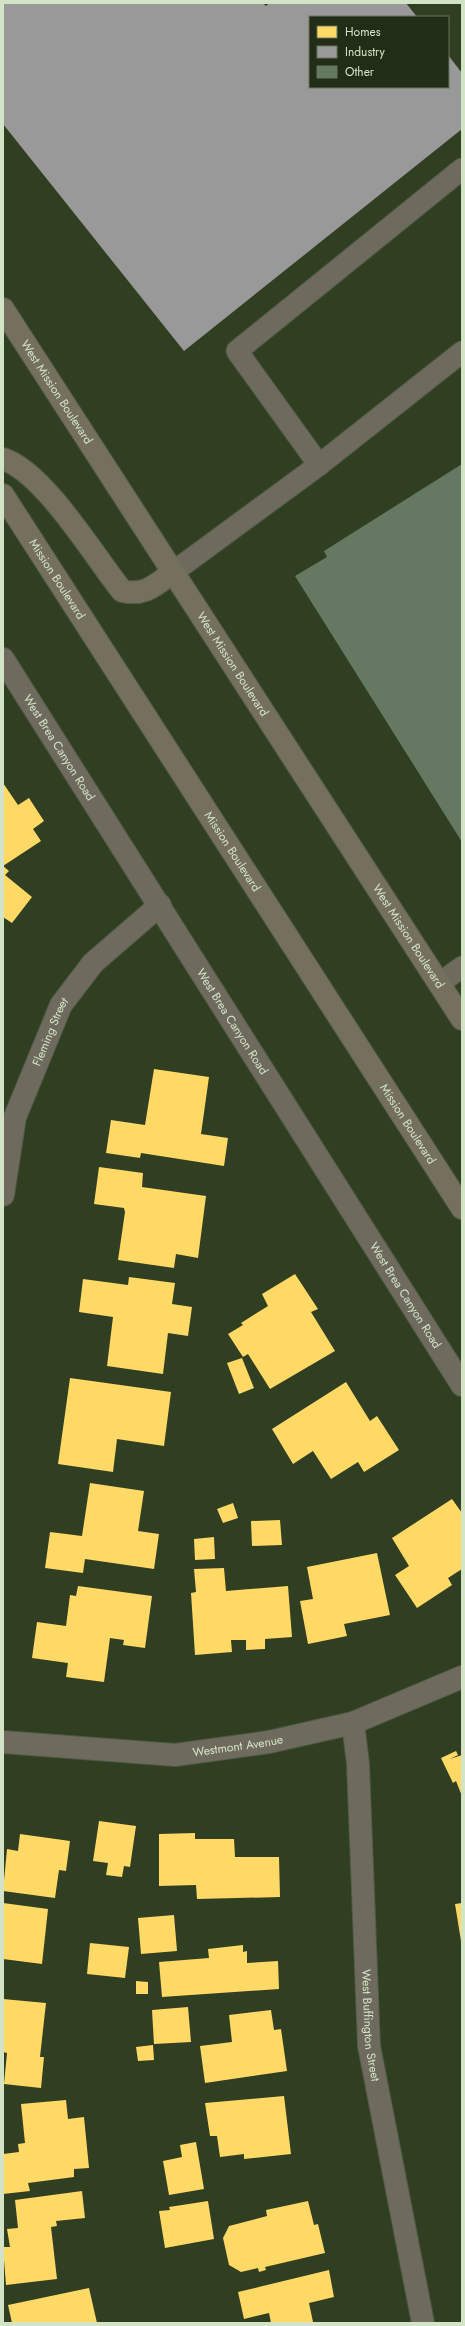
<svg xmlns="http://www.w3.org/2000/svg" width="465" height="2326" font-family="Jost,sans-serif">
<rect width="100%" height="100%" fill="#303e22"/>
<!-- homes -->
<g fill="#ffd966">
<path d="M3 783 18 805 29 798 44 821 33 829 41 841 3 866 9 871 5 875 32 897 12 923 3 917Z"/>
<path d="M154 1069 209 1077 201 1134 228 1138 224 1166 141 1153 140 1158 106 1153 111 1120 145 1125Z"/>
<path d="M99 1167 143 1173 142 1187 206 1196 198 1258 176 1254 174 1268 118 1260 125 1212 124 1208 94 1204Z"/>
<path d="M295 1274 318 1309 311 1312 335 1351 270 1389 248 1354 243 1357 228 1334 243 1325 241 1323 268 1306 262 1294Z"/>
<path d="M129 1277 175 1283 172 1304 192 1307 188 1336 168 1333 163 1374 107 1366 113 1317 79 1312 83 1279 128 1285Z"/>
<path d="M242 1358 254 1388 239 1394 227 1363Z"/>
<path d="M70 1378 171 1392 164 1446 117 1439 113 1472 58 1464Z"/>
<path d="M346 1382 370 1421 377 1416 399 1450 364 1472 358 1462 331 1479 313 1451 293 1464 272 1429Z"/>
<path d="M90 1483 144 1491 138 1531 159 1534 154 1569 85 1559 83 1573 45 1568 50 1532 82 1536Z"/>
<path d="M452 1499 462 1513V1569L448 1578 452 1585 417 1608 395 1575 409 1566 392 1538Z"/>
<path d="M233 1503 238 1518 223 1523 217 1509Z"/>
<path d="M280 1520 282 1545 252 1546 251 1521Z"/>
<path d="M214 1537 215 1559 195 1560 194 1539Z"/>
<path d="M377 1553 390 1615 344 1624 347 1636 308 1644 300 1601 313 1599 307 1567Z"/>
<path d="M224 1568 226 1591 288 1586 292 1637 265 1639V1649L246 1650V1640H231L232 1652 195 1655 191 1593 196 1592 194 1569Z"/>
<path d="M78 1586 152 1596 145 1648 123 1645 124 1640 110 1638 104 1682 66 1677 68 1663 32 1658 37 1622 66 1626 70 1595 76 1596Z"/>
<path d="M456 1751 458 1755 450 1759 462 1755V1796L456 1781 453 1783 441 1758Z"/>
<path d="M99 1821 136 1826 130 1867 124 1866 122 1877 106 1875 108 1863 93 1861Z"/>
<path d="M195 1833V1839H234L235 1857H279L280 1897 197 1899 196 1885 159 1886V1834Z"/>
<path d="M20 1834 70 1841 66 1871 59 1870 55 1898 3 1891 7 1849 18 1851Z"/>
<path d="M3 1903 48 1909 42 1964 3 1959Z"/>
<path d="M462 1903V1941H461L455 1904Z"/>
<path d="M174 1915 177 1951 141 1954 138 1918Z"/>
<path d="M90 1943 129 1947 125 1978 87 1974Z"/>
<path d="M243 1945V1952L247 1951V1963L278 1961 279 1989 162 1997 159 1962 209 1958 208 1949Z"/>
<path d="M136 1981 148 1982V1994H136Z"/>
<path d="M3 1999 46 2003 40 2057H44L41 2088 4 2084 7 2053 3 2052Z"/>
<path d="M188 2007 191 2042 154 2044 152 2010Z"/>
<path d="M271 2010 274 2030 281 2029 287 2071 205 2083 200 2046 232 2042 229 2015Z"/>
<path d="M153 2045 154 2060 138 2061 136 2047Z"/>
<path d="M284 2096 291 2154 244 2159V2154L220 2157 217 2136H210L205 2103Z"/>
<path d="M66 2100 68 2119 84 2117 89 2168 74 2169V2177L28 2183 30 2191 3 2194V2154L19 2152 18 2144 25 2143 21 2104Z"/>
<path d="M196 2142 204 2189 169 2195 163 2161 182 2157 180 2145Z"/>
<path d="M82 2191 85 2218 56 2221 57 2226 51 2227 57 2279 6 2285 3 2247H10L7 2229 18 2228 15 2200Z"/>
<path d="M208 2201 214 2239 165 2248 159 2211 170 2210 169 2207Z"/>
<path d="M308 2201 314 2225 318 2224 325 2253 265 2267 266 2270 259 2272 258 2268 241 2272 229 2265 223 2238 229 2226 267 2216 266 2210Z"/>
<path d="M329 2270 334 2297 309 2303 313 2322 271 2323 269 2313 244 2319 238 2292Z"/>
<path d="M89 2288 97 2323H12L8 2305Z"/>
</g>
<!-- industry -->
<path fill="#999" d="M3 3H263L266 6 269 3H406L417 17H310V87H448V55L462 73V129L184 351 3 124Z"/>
<!-- building -->
<path fill="#657962" d="M462 464V842L295 576 327 557 324 551Z"/>
<g fill="none" stroke-linecap="round" stroke-linejoin="round">
<defs>
<g id="service">
<path d="M319 465 237 351 462 169"/>
<path d="M172 573 319 465 462 352"/>
<path d="M440 983 462 967"/>
</g>
<g id="minor">
<path id="s1" d="M3 659 462 1385"/>
<path id="s2" d="M3 1195 15 1117 61 1005 93 963 160 905"/>
<path id="s3" d="M353 1723 358 1764 369 2046 423 2323"/>
<path id="s4" d="M3 1742 175 1755 269 1742 353 1723 462 1677"/>
</g>
<g id="primary">
<path id="s5" d="M3 309 462 1019"/>
<path d="M3 459C44 472 94 556 122 591 145 596 154 586 172 573"/>
<path id="s6" d="M3 495 462 1208"/>
</g>
</defs>
<!-- service casing -->
<use href="#service" stroke="#4d5942" stroke-width="23"/>
<!-- minor casing -->
<use href="#minor" stroke="#4d5942" stroke-width="24"/>
<!-- primary casing -->
<use href="#primary" stroke="#4d5942" stroke-width="24"/>
<!-- service -->
<use href="#service" stroke="#6f6a5e" stroke-width="21"/>
<!-- minor -->
<use href="#minor" stroke="#6f6a5e" stroke-width="22"/>
<!-- primary -->
<use href="#primary" stroke="#75705e" stroke-width="22"/>
</g>
<g text-anchor="middle" stroke-width="4" stroke-linejoin="round" paint-order="stroke">
<!-- street labels -->
<g font-size="12" fill="#d3e4c6" stroke="#212d16">
<text dy="4" stroke="none"><textPath href="#s5" startOffset="99">West Mission Boulevard</textPath></text>
<text dy="4" stroke="none"><textPath href="#s6" startOffset="100">Mission Boulevard</textPath></text>
<text dy="4" stroke="none"><textPath href="#s5" startOffset="423">West Mission Boulevard</textPath></text>
<text dy="4" stroke="none"><textPath href="#s1" startOffset="105">West Brea Canyon Road</textPath></text>
<text dy="4" stroke="none"><textPath href="#s6" startOffset="424">Mission Boulevard</textPath></text>
<text dy="4" stroke="none"><textPath href="#s5" startOffset="747">West Mission Boulevard</textPath></text>
<text dy="4" stroke="none"><textPath href="#s1" startOffset="429">West Brea Canyon Road</textPath></text>
<text dy="4" stroke="none"><textPath href="#s2" startOffset="171">Fleming Street</textPath></text>
<text dy="4" stroke="none"><textPath href="#s6" startOffset="748">Mission Boulevard</textPath></text>
<text dy="4" stroke="none"><textPath href="#s1" startOffset="753">West Brea Canyon Road</textPath></text>
<text dy="4" stroke="none"><textPath href="#s4" startOffset="236">Westmont Avenue</textPath></text>
<text dy="4" stroke="none"><textPath href="#s3" startOffset="303">West Buffington Street</textPath></text>
</g>
</g>
<!-- border -->
<rect width="465" height="2326" fill="none" stroke="#d3e4c6" stroke-width="8"/>
<!-- legend -->
<rect x="309" y="16" width="140" height="72" fill="#212d16" stroke="#68765c"/>
<rect x="317" y="26" width="20" height="12" fill="#ffd966" stroke="#68765c"/>
<text x="345" y="36" font-size="12" fill="#d3e4c6">Homes</text>
<rect x="317" y="46" width="20" height="12" fill="#999999" stroke="#68765c"/>
<text x="345" y="56" font-size="12" fill="#d3e4c6">Industry</text>
<rect x="317" y="66" width="20" height="12" fill="#657962" stroke="#68765c"/>
<text x="345" y="76" font-size="12" fill="#d3e4c6">Other</text>
</svg>
